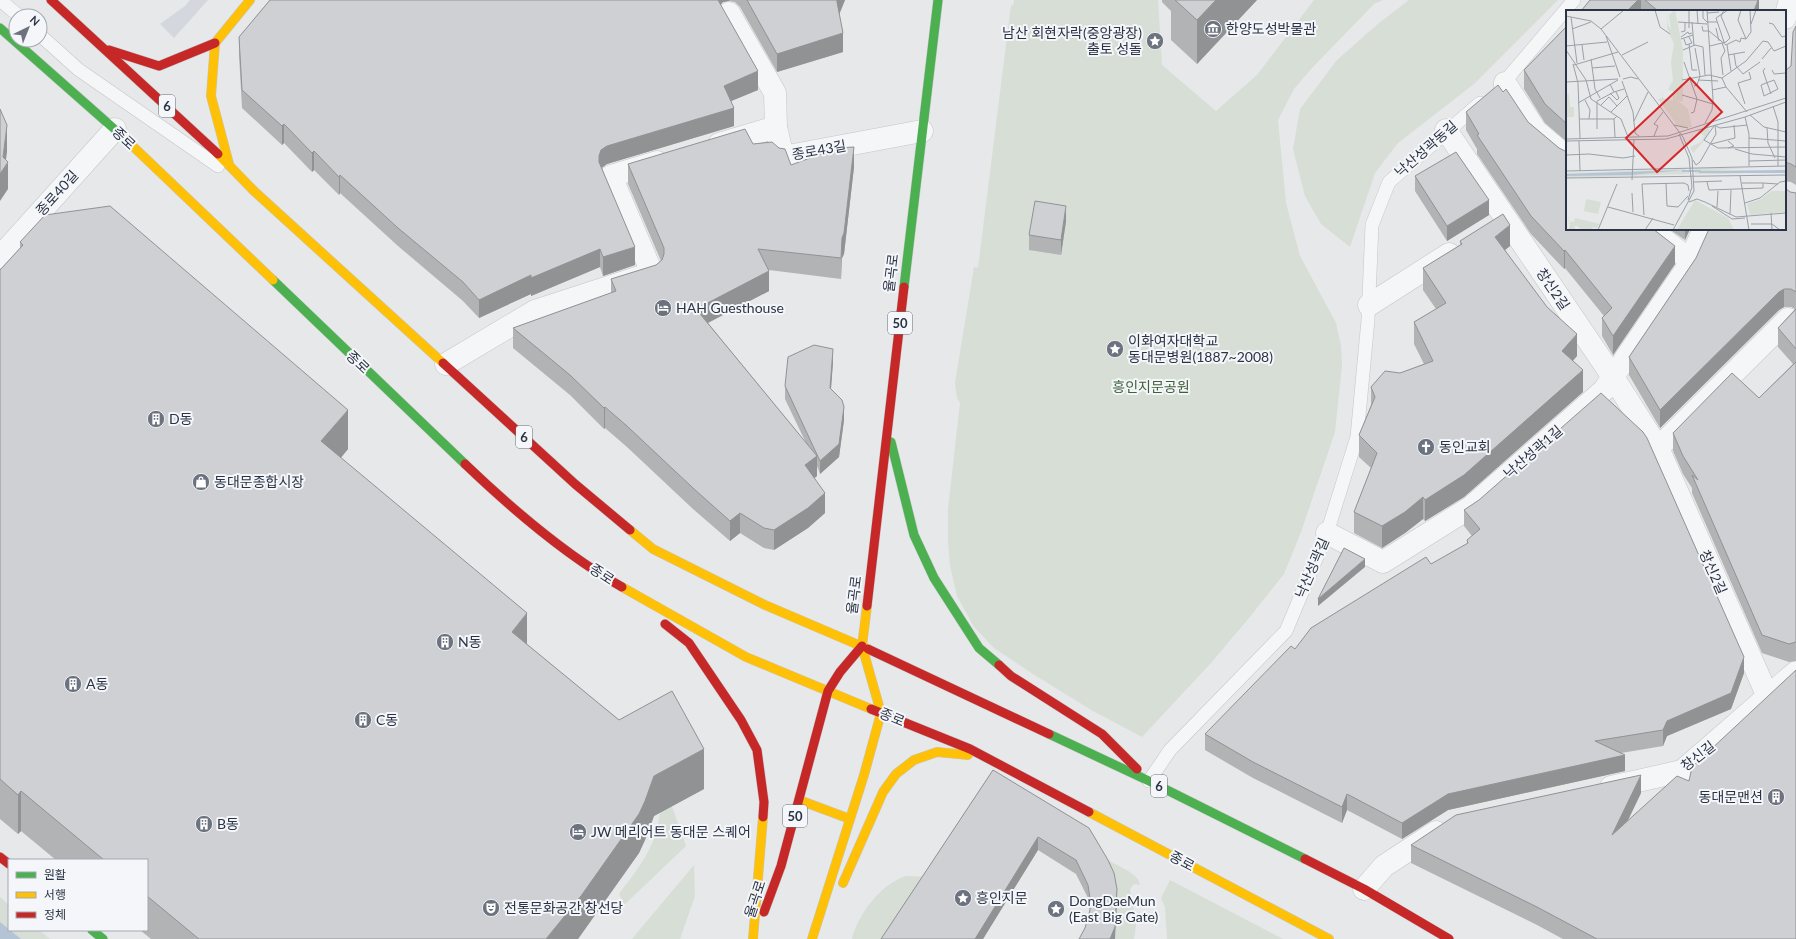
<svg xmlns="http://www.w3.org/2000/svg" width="1796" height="939" font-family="Lato,'Noto Sans KR',sans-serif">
<rect width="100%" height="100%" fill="#e6e8ea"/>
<!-- built -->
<path fill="#d4d7dd" d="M190 0H208L174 38 160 24 185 6Z"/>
<!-- green -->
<g fill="#d6ded6">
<path d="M1014 0H1158L1162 65 1216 111 1257 75 1314 0H1383L1374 4 1312 68 1294 89 1278 120 1286 203 1300 256 1336 323 1341 346 1342 365 1335 432 1301 532 1284 574 1249 618 1210 664 1142 737 1093 711 1033 674 994 648 974 627 957 596 950 566 948 541V509L960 403 957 398 955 383 974 267 978 268 1011 5 1013 6Z"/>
<path d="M1409 0H1558L1474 84 1398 143 1375 173 1350 247 1321 224 1305 196 1293 149 1300 109 1337 60 1379 23Z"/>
<path d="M664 784 686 846 624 905 619 894C633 875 649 856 656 833 660 817 662 800 664 784Z"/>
<path d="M1098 856C1108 861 1140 873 1140 885L1134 884 1130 889 1136 925 1134 939H1115L1117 902 1114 886Z"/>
<path d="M694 865 695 896 680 939H632Z"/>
<path d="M906 876 931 877 890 939H852C858 914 881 884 906 876Z"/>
<path d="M1170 880 1283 939H1167L1165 907 1161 898Z"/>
<path d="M0 897 9 905V930H39L50 939H0Z"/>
</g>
<!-- water -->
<path fill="#b4c4d5" d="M0 922 21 939H0Z"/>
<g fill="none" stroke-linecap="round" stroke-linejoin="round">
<defs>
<g id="lane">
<path d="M0 0 19 16"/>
<path d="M40 35 79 70 218 166"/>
<path d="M1500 87 1574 0"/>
<path d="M1149 781 1170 750 1286 631 1327 533 1357 437 1368 320 1372 225 1389 182 1480 103"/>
</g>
<g id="street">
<path d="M729 13 775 93 776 127"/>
<path d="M1785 18 1790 0"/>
<path d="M1505 83 1536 131 1567 157"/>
<path d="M1446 130 1613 377 1658 448 1768 697"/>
<path d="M719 144 776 127 783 157 922 131"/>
<path d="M1650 229 1690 260"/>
<path d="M0 257 115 129"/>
<path d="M1369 305 1449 254"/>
<path d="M446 364 535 311 652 273 611 176 657 162"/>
<path d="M1658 448 1788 319"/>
<path d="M1327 533 1383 562 1471 507 1604 390 1685 271 1704 229"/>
<path d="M1611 787 1682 771 1796 672"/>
<path d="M1364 889 1384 866 1436 832"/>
</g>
<g id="fast">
<path d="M0 28 120 134"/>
<path d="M273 280 465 464"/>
<path d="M904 287 938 0"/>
<path d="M891 442 914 535 934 578 979 648 999 665"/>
<path d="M1049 734 1149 781 1305 859"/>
<path d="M92 930 103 939"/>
</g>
<g id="slow">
<path d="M120 134 273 280"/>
<path d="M218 154 254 191 443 363"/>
<path d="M229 164 211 96 215 43 250 0"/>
<path d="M630 530 653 549 765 605 868 649"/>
<path d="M622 587 746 657 871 709"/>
<path d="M799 800 850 819"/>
<path d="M1089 812 1329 939"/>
<path d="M843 883 883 792 896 774 914 760 937 752 968 755"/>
<path d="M753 939 763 817"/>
<path d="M812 939 864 775 881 713 862 646 867 606"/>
</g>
<g id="jam">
<path d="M51 0 218 154"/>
<path d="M109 50 159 66 215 43"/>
<path d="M443 363 575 484 630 530"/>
<path d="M465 464C512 509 565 555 622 587"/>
<path d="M867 606 904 287"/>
<path d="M665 624 689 643 741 720 757 750 764 802 763 817"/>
<path d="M868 649 1049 734"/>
<path d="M999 665 1011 676 1102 734 1137 769"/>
<path d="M871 709 970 749 1089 812"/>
<path d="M0 857 9 864"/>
<path d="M1305 859 1364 889 1449 939"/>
<path d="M764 912 781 866 828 691 840 672 862 646"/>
</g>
</defs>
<!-- lane casing -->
<use href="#lane" stroke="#c4c6c8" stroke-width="14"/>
<!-- street casing -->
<use href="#street" stroke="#c4c6c8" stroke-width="23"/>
<!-- fast casing -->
<use href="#fast" stroke="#c4c6c8" stroke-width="10"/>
<!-- slow casing -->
<use href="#slow" stroke="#c4c6c8" stroke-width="10"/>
<!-- jam casing -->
<use href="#jam" stroke="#c4c6c8" stroke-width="10"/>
<!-- lane -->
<use href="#lane" stroke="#f5f6f7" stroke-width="13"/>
<!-- street -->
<use href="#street" stroke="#f5f6f7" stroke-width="22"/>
<!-- fast -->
<use href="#fast" stroke="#4caf50" stroke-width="9"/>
<!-- slow -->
<use href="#slow" stroke="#ffc107" stroke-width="9"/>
<!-- jam -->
<use href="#jam" stroke="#c62828" stroke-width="9"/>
</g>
<!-- wall -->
<g fill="#b1b3b5">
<path d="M270 0H845L839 14 843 52 777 72 740 7 735 2 729 1 723 2 720 5 758 90 731 101 734 126 607 164 602 168 635 265 603 276 600 267 531 296V294L479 318 463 301 398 246 340 193 339 195 314 170 312 172 284 143 282 145 242 108 239 55V37Z"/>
<path d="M1162 0H1257L1197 64 1171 40V11L1162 2Z"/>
<path d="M1590 0H1759V11H1581Z"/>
<path d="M1567 26V142L1545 123 1524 89V70Z"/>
<path d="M1796 26V185L1791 182 1785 181V71L1791 66Z"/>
<path d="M1466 112 1528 122 1559 148 1565 151 1675 264 1613 355 1602 336V318L1604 316 1565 268 1564 269 1531 234 1477 154V149L1466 130Z"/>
<path d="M753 144 791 165 854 167 844 254 842 258 841 279 769 270V291L708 323 806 443 785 399V386L833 362 831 389 844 420 839 457 820 474 817 466V476L814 478 825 513 808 528 774 550 764 548 740 533 730 541 693 509 627 447 605 428 604 429 570 395 513 348V328L611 293V279L656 265 661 261 628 184V164Z"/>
<path d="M1415 176 1489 215 1447 241 1415 191Z"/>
<path d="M1790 192 1796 193V661L1789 662 1762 653 1692 493V488L1683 474 1673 451V433L1759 398 1793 364 1778 347V328L1795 309 1791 307H1784L1779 310 1660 428 1629 375V357L1696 258Z"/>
<path d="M1066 221 1061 255 1029 250V235Z"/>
<path d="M1669 229H1690L1685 240Z"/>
<path d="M1460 241 1510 246 1505 250 1577 356 1573 361 1583 392 1464 497 1425 521 1423 519 1405 533 1382 548 1354 533V512L1371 468 1359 457V435L1371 405V387L1400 373 1424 364 1414 344V322L1436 309 1423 290V268L1460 245Z"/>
<path d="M20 242 348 449 341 458 527 645 619 720 704 789 654 816 645 840 639 853 578 939H151L140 930H147V860H56L21 831 18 834 0 819V270L20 248Z"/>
<path d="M1464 510 1744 673 1731 709 1667 736 1663 746 1621 753 1625 771 1448 810 1402 839 1347 810 1342 823 1253 778 1205 750V734L1295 649 1431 564 1467 544V540L1472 536 1464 526Z"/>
<path d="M993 770 1117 902 1085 928 1090 911 1088 898 1076 874 1038 850 983 939H881Z"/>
<path d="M1689 781 1796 939H1563L1537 925 1411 863V845L1641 793 1627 821Z"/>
</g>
<!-- shaded-wall -->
<g fill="#909294">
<path d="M717 0H729V1L723 2 718 7Z"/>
<path d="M837 0H845L837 20Z"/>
<path d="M1216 0H1257L1197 64V20Z"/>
<path d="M1638 0H1641V11H1627Z"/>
<path d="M1758 0H1759V11H1754Z"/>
<path d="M843 33V52L777 72V54Z"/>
<path d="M758 71V90L724 104V86Z"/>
<path d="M734 108V126L607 164 601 168 599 174V156L601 150 607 146Z"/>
<path d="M284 124V143L282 145V126Z"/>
<path d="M7 125V152L5 167 8 162V189L0 201V174L3 157Z"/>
<path d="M854 147V167L844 254 842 258 841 279 842 238Z"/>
<path d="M314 151V170L312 172V153Z"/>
<path d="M340 175V193L339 195V177Z"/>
<path d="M1489 200V215L1447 241V226Z"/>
<path d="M1066 206V221L1061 255V240Z"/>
<path d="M1510 225V246L1495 258V237Z"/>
<path d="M1685 229H1690L1685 240Z"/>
<path d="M1675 246V264L1613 355V336Z"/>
<path d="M635 247V265L603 276V257Z"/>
<path d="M600 249V267L531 296V294L479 318V300L531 275Z"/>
<path d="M1565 250V268L1564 269V251Z"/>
<path d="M769 271V291L696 329V309Z"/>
<path d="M1784 289V307L1779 310 1660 428V410L1779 292Z"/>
<path d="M1577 334V356L1562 372V351Z"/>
<path d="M833 349V362L830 401V388Z"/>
<path d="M1583 370V392L1464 497 1425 521V500Z"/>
<path d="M605 407V428L604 429V408Z"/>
<path d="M844 407V420L839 457 820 474V461Z"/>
<path d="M348 410V449L321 481V441Z"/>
<path d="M817 456V476L805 486V465Z"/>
<path d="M825 493V513L808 528 774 550V530Z"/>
<path d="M1423 497V519L1405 533 1382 548V526Z"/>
<path d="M740 513V533L730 541V521Z"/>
<path d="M1365 559V567L1318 606V599Z"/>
<path d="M527 613V653L512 632Z"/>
<path d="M1744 657V673L1731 709 1667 736 1663 746V730L1667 721Z"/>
<path d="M704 749V789L654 816 645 840 639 853 578 939H546L654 776Z"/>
<path d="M1625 755V771L1448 810 1402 839V823L1448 794Z"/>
<path d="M1641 775V793L1612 854V835Z"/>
<path d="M21 791V831L18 834V795Z"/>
<path d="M1347 794V810L1342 823V807Z"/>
<path d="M1038 837V850L983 939H975Z"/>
<path d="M1117 889V902L1115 939H1110Z"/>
</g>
<!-- building -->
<g fill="#ced0d3" stroke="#909294">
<path d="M270 0H718L758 71 724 86 734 108 607 146 601 150 599 156V162L635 247 603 257 600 249 531 278V275L479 300 463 282 398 228 340 175 339 177 314 151 312 153 284 124 282 126 242 90 239 37Z"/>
<path d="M747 0H837V2L843 33 777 54Z"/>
<path d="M1175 0H1216L1197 20Z"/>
<path d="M1590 0H1638L1627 11H1581Z"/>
<path d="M1645 0H1758L1754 11H1658Z"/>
<path d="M1567 26V124L1545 104 1524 70Z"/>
<path d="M1796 26V167L1791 164 1785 162V71L1791 66 1793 32Z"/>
<path d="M1498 85 1503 92 1506 89 1528 122 1559 148 1565 151H1567V229H1653L1675 246 1613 336 1602 318 1612 308 1565 250 1564 251 1531 216 1477 135 1479 134 1466 112Z"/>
<path d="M0 109 7 125 3 157 8 162 0 174Z"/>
<path d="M745 129 753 144 772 142 779 148 785 149 791 165 837 148 854 147 844 233 842 238 841 258 758 249 769 271 696 309 817 456 805 465 825 493 808 508 774 530 764 528 740 513 730 521 693 488 627 426 605 407 604 408 570 375 513 328 616 291 611 279 656 265 662 260 664 254V248L628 164Z"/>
<path d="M1456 152 1489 200 1447 226 1415 176Z"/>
<path d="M1785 188 1790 192 1796 193V292L1791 289H1784L1779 292 1660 410 1629 357 1696 258 1709 229H1785Z"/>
<path d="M1035 201 1066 206 1061 240 1029 235Z"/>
<path d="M110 206 348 410 321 441 527 613 512 632 619 720 672 691 704 749 654 776 645 801 639 814 581 896 546 939H199L147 896V860H104L21 791 18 795 0 779V270L23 245 20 242 45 215Z"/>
<path d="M1503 214 1510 225 1495 237 1547 307 1577 334 1562 351 1583 370 1464 475 1425 500 1423 497 1405 512 1382 526 1354 512 1377 453 1359 435 1375 397 1371 387 1385 371 1400 373 1433 361 1414 322 1446 303 1423 268 1462 244 1460 241Z"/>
<path d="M1796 309V349L1778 328Z"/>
<path d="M814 345 833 349 830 388 842 400 844 407 839 444 820 461 785 386 788 357Z"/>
<path d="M1796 362V642L1789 644 1762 635 1692 475 1698 480 1683 456 1673 433 1732 373 1759 398Z"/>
<path d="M1601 393 1643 432 1647 438 1744 657 1731 693 1667 721 1663 730 1595 741 1625 755 1448 794 1402 823 1347 794 1342 807 1253 762 1205 734 1291 646 1295 649 1311 628 1426 557 1431 564 1468 543 1467 540 1480 529 1464 510 1479 500Z"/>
<path d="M1344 548 1365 559 1318 599Z"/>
<path d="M1796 670V939H1597L1537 907 1411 845 1456 815 1641 775 1612 835 1677 776 1689 781 1692 767Z"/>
<path d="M993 770 1089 828 1108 860 1114 873 1117 889 1115 927 1110 939H1079L1085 928 1090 910V898L1088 885 1076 860 1038 837 975 939H881Z"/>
</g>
<!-- icons -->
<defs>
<symbol id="museum-disc" viewBox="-11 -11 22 22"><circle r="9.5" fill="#6c737f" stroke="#f4f6f9"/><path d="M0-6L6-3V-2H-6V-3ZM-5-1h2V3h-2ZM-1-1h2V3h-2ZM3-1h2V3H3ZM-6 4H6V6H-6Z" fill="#fff"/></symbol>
<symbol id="sight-disc" viewBox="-11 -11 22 22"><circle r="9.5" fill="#6c737f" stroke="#f4f6f9"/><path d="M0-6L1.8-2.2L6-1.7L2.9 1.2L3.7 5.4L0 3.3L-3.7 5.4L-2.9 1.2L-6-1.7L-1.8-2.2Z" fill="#fff"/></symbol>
<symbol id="hotel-disc" viewBox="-11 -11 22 22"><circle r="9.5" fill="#6c737f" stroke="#f4f6f9"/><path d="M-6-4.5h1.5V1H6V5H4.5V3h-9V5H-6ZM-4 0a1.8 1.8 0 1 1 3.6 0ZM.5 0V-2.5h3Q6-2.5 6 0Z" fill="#fff"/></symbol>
<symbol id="building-disc" viewBox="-11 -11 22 22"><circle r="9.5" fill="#6c737f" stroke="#f4f6f9"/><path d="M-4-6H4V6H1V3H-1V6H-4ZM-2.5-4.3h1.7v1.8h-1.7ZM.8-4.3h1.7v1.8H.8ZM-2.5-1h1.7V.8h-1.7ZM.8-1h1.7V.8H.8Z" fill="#fff"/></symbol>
<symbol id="church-disc" viewBox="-11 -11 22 22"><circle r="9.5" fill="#6c737f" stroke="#f4f6f9"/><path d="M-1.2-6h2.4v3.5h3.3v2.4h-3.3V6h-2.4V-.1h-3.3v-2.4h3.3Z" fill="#fff"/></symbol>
<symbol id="shop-disc" viewBox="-11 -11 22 22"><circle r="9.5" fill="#6c737f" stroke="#f4f6f9"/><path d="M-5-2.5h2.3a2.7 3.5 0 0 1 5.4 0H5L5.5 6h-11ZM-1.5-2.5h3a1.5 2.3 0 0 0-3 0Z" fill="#fff"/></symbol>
<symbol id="theatre-disc" viewBox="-11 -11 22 22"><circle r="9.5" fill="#6c737f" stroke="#f4f6f9"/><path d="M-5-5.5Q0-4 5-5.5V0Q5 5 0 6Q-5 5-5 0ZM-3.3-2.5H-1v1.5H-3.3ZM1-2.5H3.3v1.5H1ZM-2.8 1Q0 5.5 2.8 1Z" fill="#fff"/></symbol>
</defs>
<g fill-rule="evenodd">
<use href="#museum-disc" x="1203" y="19" width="20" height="20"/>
<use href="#sight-disc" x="1145" y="31" width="20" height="20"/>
<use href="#hotel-disc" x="653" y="298" width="20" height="20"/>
<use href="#sight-disc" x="1105" y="339" width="20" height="20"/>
<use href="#building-disc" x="146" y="409" width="20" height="20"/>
<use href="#church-disc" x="1416" y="437" width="20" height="20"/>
<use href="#shop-disc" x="191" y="472" width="20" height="20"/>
<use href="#building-disc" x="435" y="632" width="20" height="20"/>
<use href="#building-disc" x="63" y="674" width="20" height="20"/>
<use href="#building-disc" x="353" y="710" width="20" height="20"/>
<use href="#building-disc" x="1766" y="787" width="20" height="20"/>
<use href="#building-disc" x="194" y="814" width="20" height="20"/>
<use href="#hotel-disc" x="568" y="822" width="20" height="20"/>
<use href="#sight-disc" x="953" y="888" width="20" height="20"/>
<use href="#theatre-disc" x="481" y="898" width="20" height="20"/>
<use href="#sight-disc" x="1046" y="899" width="20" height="20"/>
</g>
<g text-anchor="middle" stroke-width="4" stroke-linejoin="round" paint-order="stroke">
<!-- shield labels -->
<g fill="#f4f6f9" stroke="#676e7b" stroke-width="1">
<rect x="159" y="95" width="16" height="22" rx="3"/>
<rect x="888" y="312" width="24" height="22" rx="3"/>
<rect x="516" y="426" width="16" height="22" rx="3"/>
<rect x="1151" y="775" width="16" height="22" rx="3"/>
<rect x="783" y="805" width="24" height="22" rx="3"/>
</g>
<g font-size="13" font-weight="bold" fill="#2b3445">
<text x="167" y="111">6</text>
<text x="900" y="328">50</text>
<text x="524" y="442">6</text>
<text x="1159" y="791">6</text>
<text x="795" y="821">50</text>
</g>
<!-- poi labels -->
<g font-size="14" fill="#2b3445" stroke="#f4f6f9" text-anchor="start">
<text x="1226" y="34">한양도성박물관</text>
<text x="1142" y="38" text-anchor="end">남산 회현자락(중앙광장)<tspan x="1142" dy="16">출토 성돌</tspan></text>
<text x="676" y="313">HAH Guesthouse</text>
<text x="1128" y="346">이화여자대학교<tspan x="1128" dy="16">동대문병원(1887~2008)</tspan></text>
<text x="169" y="424">D동</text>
<text x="1439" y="452">동인교회</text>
<text x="214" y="487">동대문종합시장</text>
<text x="458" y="647">N동</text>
<text x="86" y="689">A동</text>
<text x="376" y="725">C동</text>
<text x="1763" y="802" text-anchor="end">동대문맨션</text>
<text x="217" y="829">B동</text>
<text x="591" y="837">JW 메리어트 동대문 스퀘어</text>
<text x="976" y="903">흥인지문</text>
<text x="1069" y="906">DongDaeMun<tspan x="1069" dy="16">(East Big Gate)</tspan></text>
<text x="504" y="913">전통문화공간 창선당</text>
</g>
<!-- street labels -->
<g font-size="14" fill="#2b3445" stroke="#f4f6f9">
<text transform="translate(124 138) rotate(43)" y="5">종로</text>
<text transform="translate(1426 149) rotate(-41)" y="5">낙산성곽동길</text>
<text transform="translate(819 150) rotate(-10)" y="5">종로43길</text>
<text transform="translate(57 193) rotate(-48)" y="5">종로40길</text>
<text transform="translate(891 273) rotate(-83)" y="5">율곡로</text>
<text transform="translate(1553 289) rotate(56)" y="5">창신2길</text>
<text transform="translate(358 362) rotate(44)" y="5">종로</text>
<text transform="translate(1533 452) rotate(-41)" y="5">낙산성곽1길</text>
<text transform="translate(1312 568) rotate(-67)" y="5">낙산성곽길</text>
<text transform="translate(1713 572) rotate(66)" y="5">창신2길</text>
<text transform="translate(602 574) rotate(33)" y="5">종로</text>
<text transform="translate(854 595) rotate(-83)" y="5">율곡로</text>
<text transform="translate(892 717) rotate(22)" y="5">종로</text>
<text transform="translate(1698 756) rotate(-38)" y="5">창신길</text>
<text transform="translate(1182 861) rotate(28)" y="5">종로</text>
<text transform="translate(755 899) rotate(-72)" y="5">율곡로</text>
</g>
<!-- park labels -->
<g font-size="14" fill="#3f6138" stroke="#f4f6f9">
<text x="1151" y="392">흥인지문공원</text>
</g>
</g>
<!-- overview -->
<g transform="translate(1566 10)">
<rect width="220" height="220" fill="#e6e8ea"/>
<path d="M102 0V15L105 20 103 5 109 0 117 40V92L110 89V81L109 88 122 99 126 117 117 118 111 115 92 89 96 88 97 82V88L107 91V81L102 80 107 70 105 52 108 34 101 18ZM0 84H3L4 97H8V107H0ZM142 118 144 121 139 130 127 143 124 137 135 132 138 126 131 121ZM129 158H178L133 162 178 164H129ZM119 159 120 164 123 159V164H119L89 165 0 168V163ZM205 181H220V202L184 205 181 194 195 189ZM20 189 35 192 32 204 18 201ZM129 190 162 208 168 220H111ZM0 207H3V211L8 212 9 208 34 214 31 218 25 217 28 220H16L11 216H8L10 220H6L3 219 4 213 0 214 5 212 2 211 3 208Z" fill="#d6ded6"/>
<path d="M119 160 64 165 0 166V164ZM220 160V163H133V161Z" fill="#b4c4d5"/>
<path fill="none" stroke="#b4c4d5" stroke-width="2" d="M116 161H135"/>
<path fill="none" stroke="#9ba0a8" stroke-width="1" d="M89 0 94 17 104 24M131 0 132 14M137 0V8L141 12H151M175 0 172 10 180 29M141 3 153 2M0 6 25 11 35 19 117 127 126 148 128 181 107 220M5 7 11 53M112 12 141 14M126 12 128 36M203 13 207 14 216 27 220 26M185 14 190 0M136 16 137 21H143L160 35 170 30 174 32 175 28 180 29M123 18V0M150 18 153 31M6 19 25 12M35 19 58 0M115 22 119 21V13M40 26 54 67M115 27 122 22 123 24 126 23M115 29 127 25M118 29 120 35 126 33 123 27M180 29 185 22 184 0M158 32 150 8 162 0M156 33 159 41 155 48 157 65M123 34 126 60H131M16 35 18 50M161 35 165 61M0 36 41 32M144 36 160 32 164 28 155 6 158 0M0 40 20 70 25 89 55 109 62 127M117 40 129 35 137 37 139 65M168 44 170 56 177 64 194 52M56 45 82 32M162 45 179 42M25 49 29 79 34 88M196 49 205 38M118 52 131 89 128 102 125 103M7 54 12 73 14 128M8 55 52 42M26 58 49 56M199 58 197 61 205 84M206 60 208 64 220 63M156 68 160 77 181 102M57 69 65 67 72 69M116 70 143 65 156 68 180 51 197 31 202 32 208 41 220 36M132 70 152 71M208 70 212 79 198 86 195 75ZM56 71 67 102 69 123 73 126M0 72 52 69M44 74 48 82 58 79M128 76 131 75 134 66 129 38M146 80 160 77M44 83 51 90 53 88 50 82M116 85 147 94M19 90 24 100 23 109M12 93 52 70M179 94 172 73 185 69 183 62M35 95 43 87 51 96M207 96 212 112V156M45 102 61 86M184 105 198 117 220 122M179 107 183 124V156M14 109H48L51 106M48 109 49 127M68 111 82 82M139 113 146 100 147 89 141 0M108 115 122 118M148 116 138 130 152 138 220 137M150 116 154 118 181 115M201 118 202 133 209 148M31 119V91L48 82M113 124 123 148 126 177 122 190M88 126 92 116 88 114 97 102M183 128 220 131M0 129 102 126 220 88M0 131 100 129 179 107 220 92M13 131 14 161M162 131 168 136 162 138M145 134 169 128 168 115M169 139 186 144 220 147M0 145 23 144 57 148 69 146M127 150 130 155 134 152 150 124 149 115M183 151 220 150M0 161 220 156M174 166 183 220M0 168 220 165M66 170 68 129M128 172 156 171M141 172 143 180 197 178V173H176M100 173 101 196 112 197 122 186M197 173 212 174M66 183 67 202M123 192 131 189 139 192M139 192 170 207 220 203M179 193 194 188 214 172 220 171M146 196 166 209 179 208M42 197 108 215M151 197 152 181M205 203 206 220M164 204 165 180M78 205 76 174 118 173 122 175 123 181M185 214H206L214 220M32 220 51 174M79 220 87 208"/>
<path fill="#d62828" fill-opacity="0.15" stroke="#d62828" stroke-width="2" d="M124 68 156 102 91 162 60 128Z"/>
<rect width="220" height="220" fill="none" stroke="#2b3445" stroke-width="2"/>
</g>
<!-- legend -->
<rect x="8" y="859" width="140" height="72" fill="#f4f6f9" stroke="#a4a8b1"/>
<rect x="16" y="872" width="20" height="6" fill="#4caf50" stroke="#a4a8b1"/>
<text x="44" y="879" font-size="12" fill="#2b3445">원활</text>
<rect x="16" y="892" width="20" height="6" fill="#ffc107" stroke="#a4a8b1"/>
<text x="44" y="899" font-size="12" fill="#2b3445">서행</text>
<rect x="16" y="912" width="20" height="6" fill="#c62828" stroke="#a4a8b1"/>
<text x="44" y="919" font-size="12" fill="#2b3445">정체</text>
<!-- north arrow -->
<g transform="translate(28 28) rotate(43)"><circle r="19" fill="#f4f6f9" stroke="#a4a8b1"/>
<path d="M0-3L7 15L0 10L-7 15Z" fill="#6c737f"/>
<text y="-6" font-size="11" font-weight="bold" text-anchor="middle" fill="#2b3445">N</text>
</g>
</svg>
